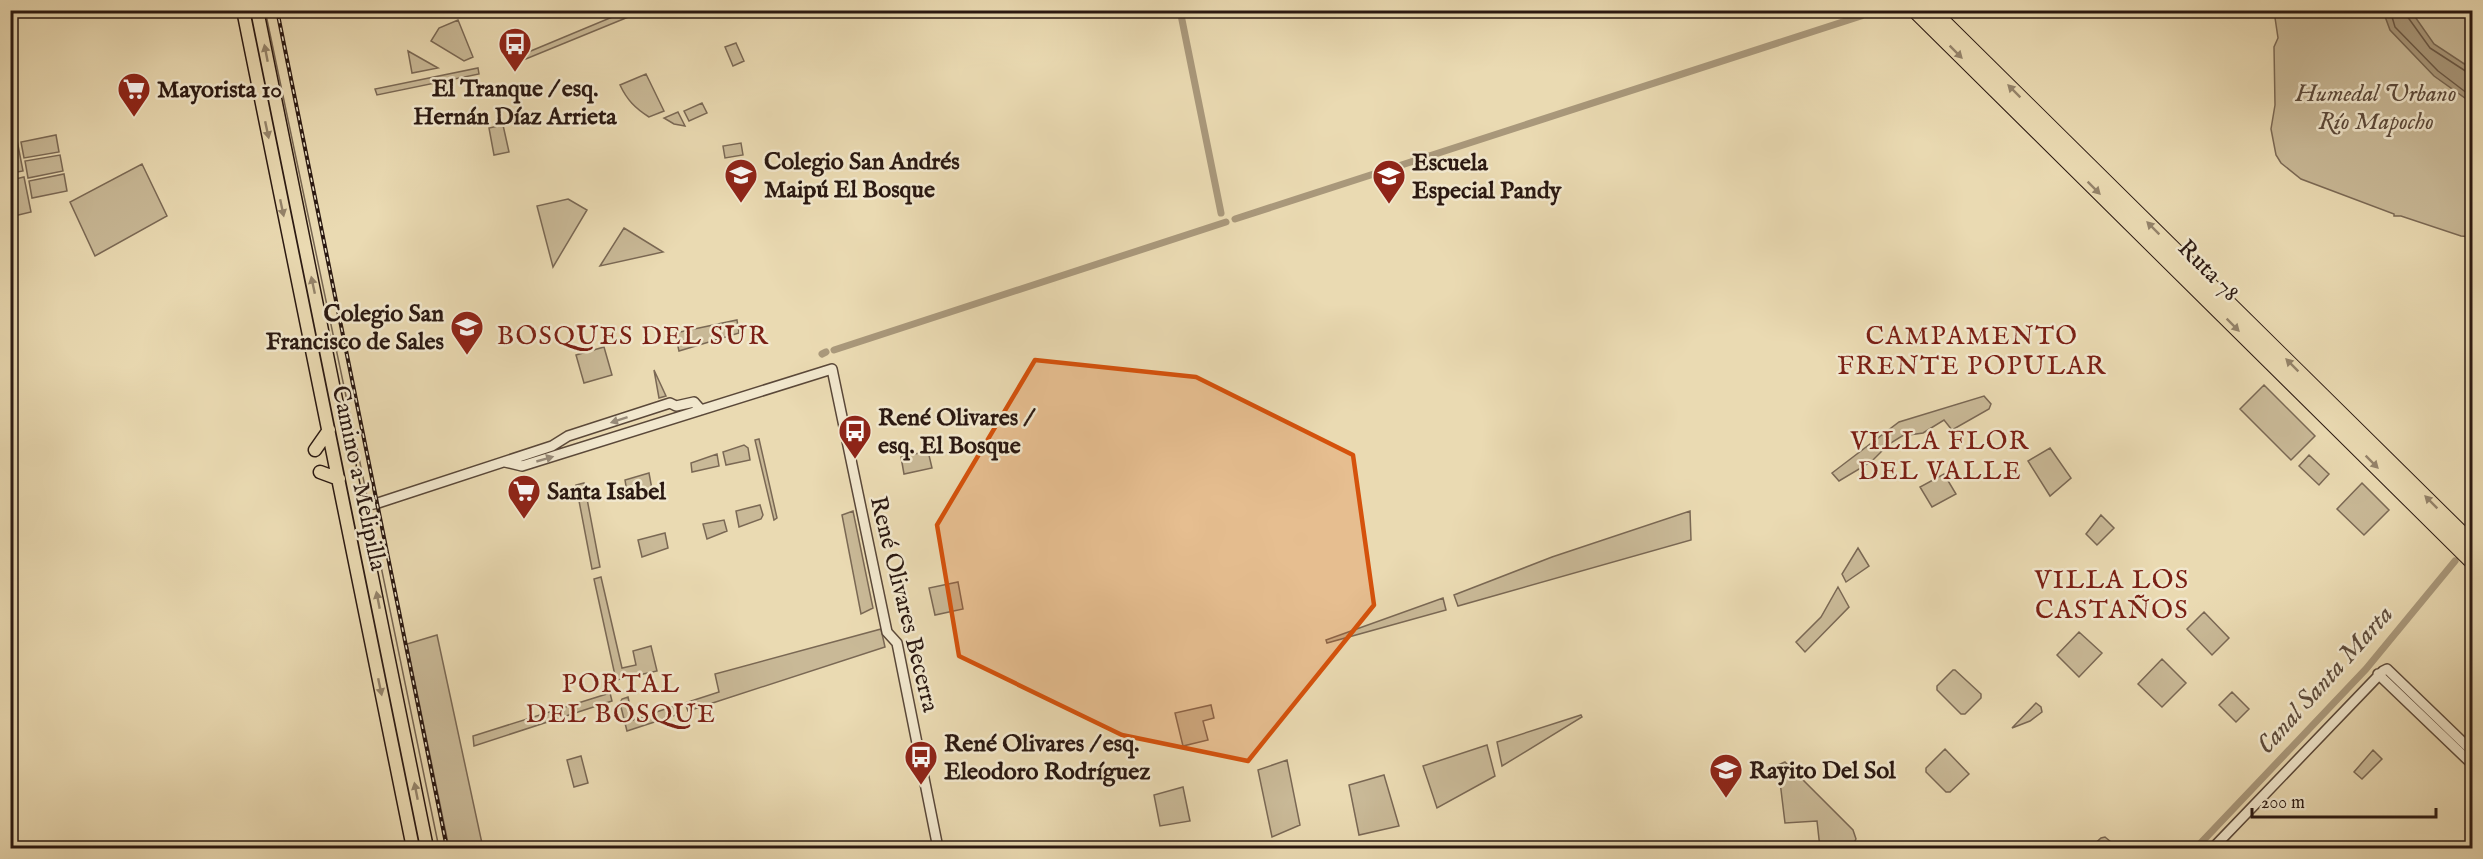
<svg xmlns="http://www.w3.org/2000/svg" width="2483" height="859" viewBox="0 0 2483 859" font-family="'IM FELL English',serif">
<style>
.green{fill:#c9b997;stroke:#7a6854;stroke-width:1.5}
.water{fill:#a9987b;stroke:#766551;stroke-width:1.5}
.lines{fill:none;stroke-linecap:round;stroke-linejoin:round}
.shore{stroke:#6a5846;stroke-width:1.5}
.stream{stroke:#766551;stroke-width:1.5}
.canal{stroke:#a9987b;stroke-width:7}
.tertiary-casing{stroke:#5a4839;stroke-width:12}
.primary-casing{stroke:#2a1811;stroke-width:15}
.motorway-casing{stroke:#2a1811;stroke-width:16}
.tertiary{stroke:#f1e7cd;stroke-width:9}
.primary{stroke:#eadab2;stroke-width:12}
.motorway{stroke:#eadab2;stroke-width:14}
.rail-casing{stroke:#2a1811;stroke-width:4}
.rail{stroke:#f1e7cd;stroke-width:1.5;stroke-dasharray:4.5;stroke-linecap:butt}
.oneway{fill:#94836a}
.oneway2{fill:#978a78}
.marked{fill:#d5520c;fill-opacity:0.2;stroke:#d5520c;stroke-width:4.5;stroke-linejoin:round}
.labels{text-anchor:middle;stroke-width:5;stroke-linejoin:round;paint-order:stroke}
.poi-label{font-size:24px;font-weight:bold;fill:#2a1811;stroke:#f1e7cd;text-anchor:start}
.park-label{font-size:24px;font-style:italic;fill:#5a4839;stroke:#f1e7cd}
.street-label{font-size:24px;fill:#2a1811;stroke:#f1e7cd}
.neighbourhood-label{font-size:26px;letter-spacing:1.5px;fill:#7a1f14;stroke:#f1e7cd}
.water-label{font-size:26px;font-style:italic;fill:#5d4b3b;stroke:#f1e7cd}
</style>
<rect width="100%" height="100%" fill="#eadab2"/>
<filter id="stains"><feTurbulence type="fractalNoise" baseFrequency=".00333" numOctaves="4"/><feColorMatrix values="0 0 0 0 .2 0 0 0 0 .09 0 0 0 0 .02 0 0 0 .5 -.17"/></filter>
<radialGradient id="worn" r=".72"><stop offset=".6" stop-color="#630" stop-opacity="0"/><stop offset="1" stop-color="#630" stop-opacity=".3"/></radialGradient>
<path class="green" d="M629,10L643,11L516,63L514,58Z
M2274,11H2472V237L2461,236L2401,216H2394V214L2301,179L2281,163L2276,155L2271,129L2275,105L2274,47L2278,38Z
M458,20L473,57L464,61L431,41L439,28Z
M736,43L744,61L733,66L725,47Z
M408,51L438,68L412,73Z
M478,68L479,74L377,95L375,89Z
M646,74L664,111L649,117C635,108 627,100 620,85Z
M702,103L707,113L689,121L684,111Z
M678,112L685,126L674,124L664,118Z
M503,125L509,152L494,155L489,128Z
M16,135L23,171L11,173V136Z
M56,135L59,152L24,158L21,142Z
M741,143L743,155L725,158L723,146Z
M60,155L63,171L28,178L25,161Z
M142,164L167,216L95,256L70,202Z
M64,174L67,191L32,198L29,181Z
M748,175L750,187L732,190L730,178Z
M24,177L31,212L14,216L11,180Z
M568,199L587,210L553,267L537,206Z
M624,228L663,252L600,266Z
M737,320L739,333L679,351L675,333Z
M604,347L612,375L584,383L576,355Z
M654,370L666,396L659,398Z
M2264,385L2315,436L2291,460L2240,409Z
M1984,396L1991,404L1989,409L1952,430L1944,420L1923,433L1902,436L1889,444L1871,462L1839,481L1832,473L1899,422Z
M759,439L777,518L774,520L755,440Z
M744,445L748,448L750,460L726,465L723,452Z
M2050,448L2071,478L2050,496L2028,461Z
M928,451L932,468L904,474L901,457Z
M717,454L719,466L692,472L691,463Z
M2309,455L2329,474L2319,485L2299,466Z
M649,473L652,489L627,492L625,480Z
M1944,474L1956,494L1932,507L1920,487Z
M584,483L600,567L592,569L576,485Z
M2362,483L2389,510L2364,535L2337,509Z
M760,505L763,515L761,519L739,527L736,511Z
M853,511L873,608L861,614L842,515Z
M1690,511L1691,540L1458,606L1454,595L1552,557Z
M2101,515L2114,528L2097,545L2086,534Z
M724,520L727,531L707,539L703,524Z
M665,533L668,548L642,557L638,540Z
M1858,548L1869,566L1846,582L1842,574Z
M601,577L622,668L636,665L633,651L651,646L657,671L616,680L594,579Z
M958,582L963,609L935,615L929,588Z
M1838,587L1849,607L1805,652L1796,642L1821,617Z
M1443,598L1446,610L1327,643L1326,640Z
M2204,612L2229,638L2212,655L2187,629Z
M881,629L885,647L688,711L685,703L719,692L715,674Z
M2079,632L2102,653L2079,677L2057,655Z
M437,635L483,848H449L407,644Z
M2162,659L2186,683L2162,707L2138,684Z
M1953,670H1955L1981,694V698L1965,714H1961L1937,690V686Z
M2232,692L2249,709L2236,722L2219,705Z
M610,693L612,701L474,746L473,736Z
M628,697L633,720L677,705L679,714L627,731L620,703L622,699Z
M2036,703L2041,707L2042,712L2030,721L2012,728Z
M1211,705L1214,718L1203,721L1208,740L1183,746L1175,713Z
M1581,715L1582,717L1502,766L1497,742Z
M1487,745L1495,776L1437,808L1423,766Z
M1945,749L1969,774L1950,792H1946L1926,772V768Z
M2373,750L2382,759L2362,779L2354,772Z
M581,756L588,783L574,787L567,760Z
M1287,760L1300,825L1272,837L1258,770Z
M1785,762L1853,830L1856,839L1851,848H1820L1817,821L1785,823L1778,765Z
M1384,775L1399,826L1359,835L1349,785Z
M1183,787L1190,821L1160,826L1154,795Z
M2105,837L2111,842L2109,848H2090L2101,838Z"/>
<path class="water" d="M2383,11H2411L2434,44L2472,69V103L2434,76L2390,30Z"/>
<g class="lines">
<path class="shore" d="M2390,10L2395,27L2438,71L2472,97
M2406,10L2407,16L2430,48L2467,72L2472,73"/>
<path class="stream" d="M265,10L368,501
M369,508L439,848"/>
<path class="canal" d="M1180,10L1221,213
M1235,219L1861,16L1870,10
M834,350L1226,222
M822,354L826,352
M2196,848L2366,669L2455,561"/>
<g class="tertiary-casing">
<path id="tertiary" d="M505,462L522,466L832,369L887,632L897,643L938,848
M360,507L378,503L552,446L568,436L670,403L676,406L694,402L701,410
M2378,674L2472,764
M2213,848L2383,671L2387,669L2472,751"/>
</g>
<g class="primary-casing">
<path id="primary" d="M243,10L413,848
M257,10L427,848
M315,450L329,430
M320,472L339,479"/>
</g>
<g class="motorway-casing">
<path id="motorway" d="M1914,10L2472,562
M1932,10L2472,543"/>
</g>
<use href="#tertiary" class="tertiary"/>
<use href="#primary" class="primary"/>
<use href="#motorway" class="motorway"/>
<g class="rail-casing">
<path id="rail" d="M277,10L447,848"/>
</g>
<use href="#rail" class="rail"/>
</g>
<defs><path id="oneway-solid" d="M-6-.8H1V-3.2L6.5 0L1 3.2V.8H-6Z" transform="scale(1.5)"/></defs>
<g class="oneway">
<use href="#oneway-solid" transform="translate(1956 52) rotate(45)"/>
<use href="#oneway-solid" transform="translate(266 53) rotate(-101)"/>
<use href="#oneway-solid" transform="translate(2014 91) rotate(-135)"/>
<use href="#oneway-solid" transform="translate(267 130) rotate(78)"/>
<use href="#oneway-solid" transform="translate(2094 188) rotate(45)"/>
<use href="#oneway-solid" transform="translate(282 208) rotate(78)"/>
<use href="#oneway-solid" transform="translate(2153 228) rotate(-135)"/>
<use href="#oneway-solid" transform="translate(313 285) rotate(-102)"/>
<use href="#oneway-solid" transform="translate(2233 325) rotate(45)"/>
<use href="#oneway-solid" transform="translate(2292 365) rotate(-135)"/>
<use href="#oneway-solid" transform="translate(2372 462) rotate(45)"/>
<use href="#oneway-solid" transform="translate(2431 502) rotate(-135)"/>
<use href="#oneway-solid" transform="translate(378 600) rotate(-101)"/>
<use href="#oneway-solid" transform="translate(380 687) rotate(78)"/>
<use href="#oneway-solid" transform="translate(416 791) rotate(-101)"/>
</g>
<g class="oneway2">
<use href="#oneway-solid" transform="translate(619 420) rotate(162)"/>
<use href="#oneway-solid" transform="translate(545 459) rotate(-16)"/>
</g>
<path class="marked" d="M1035,360L1196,377L1353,455L1374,605L1248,761L1122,735L959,656L937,525Z"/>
<defs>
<g id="bus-pin" transform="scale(1.725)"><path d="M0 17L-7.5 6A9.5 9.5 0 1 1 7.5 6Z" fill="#8f2418" stroke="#f1e7cd"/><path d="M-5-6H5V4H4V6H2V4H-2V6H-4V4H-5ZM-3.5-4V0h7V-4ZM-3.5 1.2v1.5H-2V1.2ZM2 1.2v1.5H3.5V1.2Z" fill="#fff"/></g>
<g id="supermarket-pin" transform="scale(1.725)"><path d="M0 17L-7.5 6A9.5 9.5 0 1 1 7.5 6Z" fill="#8f2418" stroke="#f1e7cd"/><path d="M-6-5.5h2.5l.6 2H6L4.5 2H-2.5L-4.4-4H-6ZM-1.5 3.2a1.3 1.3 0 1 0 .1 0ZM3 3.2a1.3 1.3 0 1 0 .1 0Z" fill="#fff"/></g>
<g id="school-pin" transform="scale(1.725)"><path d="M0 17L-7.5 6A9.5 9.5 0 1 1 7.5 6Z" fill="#8f2418" stroke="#f1e7cd"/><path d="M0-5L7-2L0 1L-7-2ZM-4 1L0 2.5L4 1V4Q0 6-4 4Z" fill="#fff"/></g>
</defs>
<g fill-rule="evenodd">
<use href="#bus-pin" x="515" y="44"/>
<use href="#supermarket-pin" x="134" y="89"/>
<use href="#school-pin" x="741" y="175"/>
<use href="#school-pin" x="1389" y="176"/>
<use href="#school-pin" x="467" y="327"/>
<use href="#bus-pin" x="855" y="431"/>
<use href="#supermarket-pin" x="524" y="491"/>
<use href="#bus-pin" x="921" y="757"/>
<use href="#school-pin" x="1726" y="770"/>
</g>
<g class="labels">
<g class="poi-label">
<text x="515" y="96" text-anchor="middle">El Tranque / esq.<tspan x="515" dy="28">Hernán Díaz Arrieta</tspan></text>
<text x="157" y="97">Mayorista 10</text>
<text x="764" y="169">Colegio San Andrés<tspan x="764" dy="28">Maipú El Bosque</tspan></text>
<text x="1412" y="170">Escuela<tspan x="1412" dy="28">Especial Pandy</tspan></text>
<text x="444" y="321" text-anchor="end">Colegio San<tspan x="444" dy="28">Francisco de Sales</tspan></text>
<text x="878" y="425">René Olivares /<tspan x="878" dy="28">esq. El Bosque</tspan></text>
<text x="547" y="499">Santa Isabel</text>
<text x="944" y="751">René Olivares / esq.<tspan x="944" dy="28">Eleodoro Rodríguez</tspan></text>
<text x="1749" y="778">Rayito Del Sol</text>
</g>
<g class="park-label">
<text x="2376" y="101">Humedal Urbano<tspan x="2376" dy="28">Río Mapocho</tspan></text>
</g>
<g class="street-label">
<text transform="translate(2209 270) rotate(45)" y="8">Ruta 78</text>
<text transform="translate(360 478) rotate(78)" y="8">Camino a Melipilla</text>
<text transform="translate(905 604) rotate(76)" y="8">René Olivares Becerra</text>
</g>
<g class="neighbourhood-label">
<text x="633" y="344">BOSQUES DEL SUR</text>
<text x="1972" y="344">CAMPAMENTO<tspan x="1972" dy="30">FRENTE POPULAR</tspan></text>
<text x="1940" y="449">VILLA FLOR<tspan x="1940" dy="30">DEL VALLE</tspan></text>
<text x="2112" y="588">VILLA LOS<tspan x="2112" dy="30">CASTAÑOS</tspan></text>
<text x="621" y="692">PORTAL<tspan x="621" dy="30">DEL BOSQUE</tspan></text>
</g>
<g class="water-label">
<text transform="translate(2324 679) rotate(-48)" y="9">Canal Santa Marta</text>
</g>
</g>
<rect width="2483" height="859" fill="none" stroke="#eadab2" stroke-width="36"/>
<rect x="12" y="12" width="2459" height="835" fill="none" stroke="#2a1811" stroke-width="3"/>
<rect x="18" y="18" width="2447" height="823" fill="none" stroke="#2a1811" stroke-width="1.5"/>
<path d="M2252 808v9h184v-9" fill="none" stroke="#2a1811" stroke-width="3"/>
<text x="2261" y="808" font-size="18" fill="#2a1811" stroke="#f1e7cd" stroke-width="4.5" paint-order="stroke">200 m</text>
<rect width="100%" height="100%" filter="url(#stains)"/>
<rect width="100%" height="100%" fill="url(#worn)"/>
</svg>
